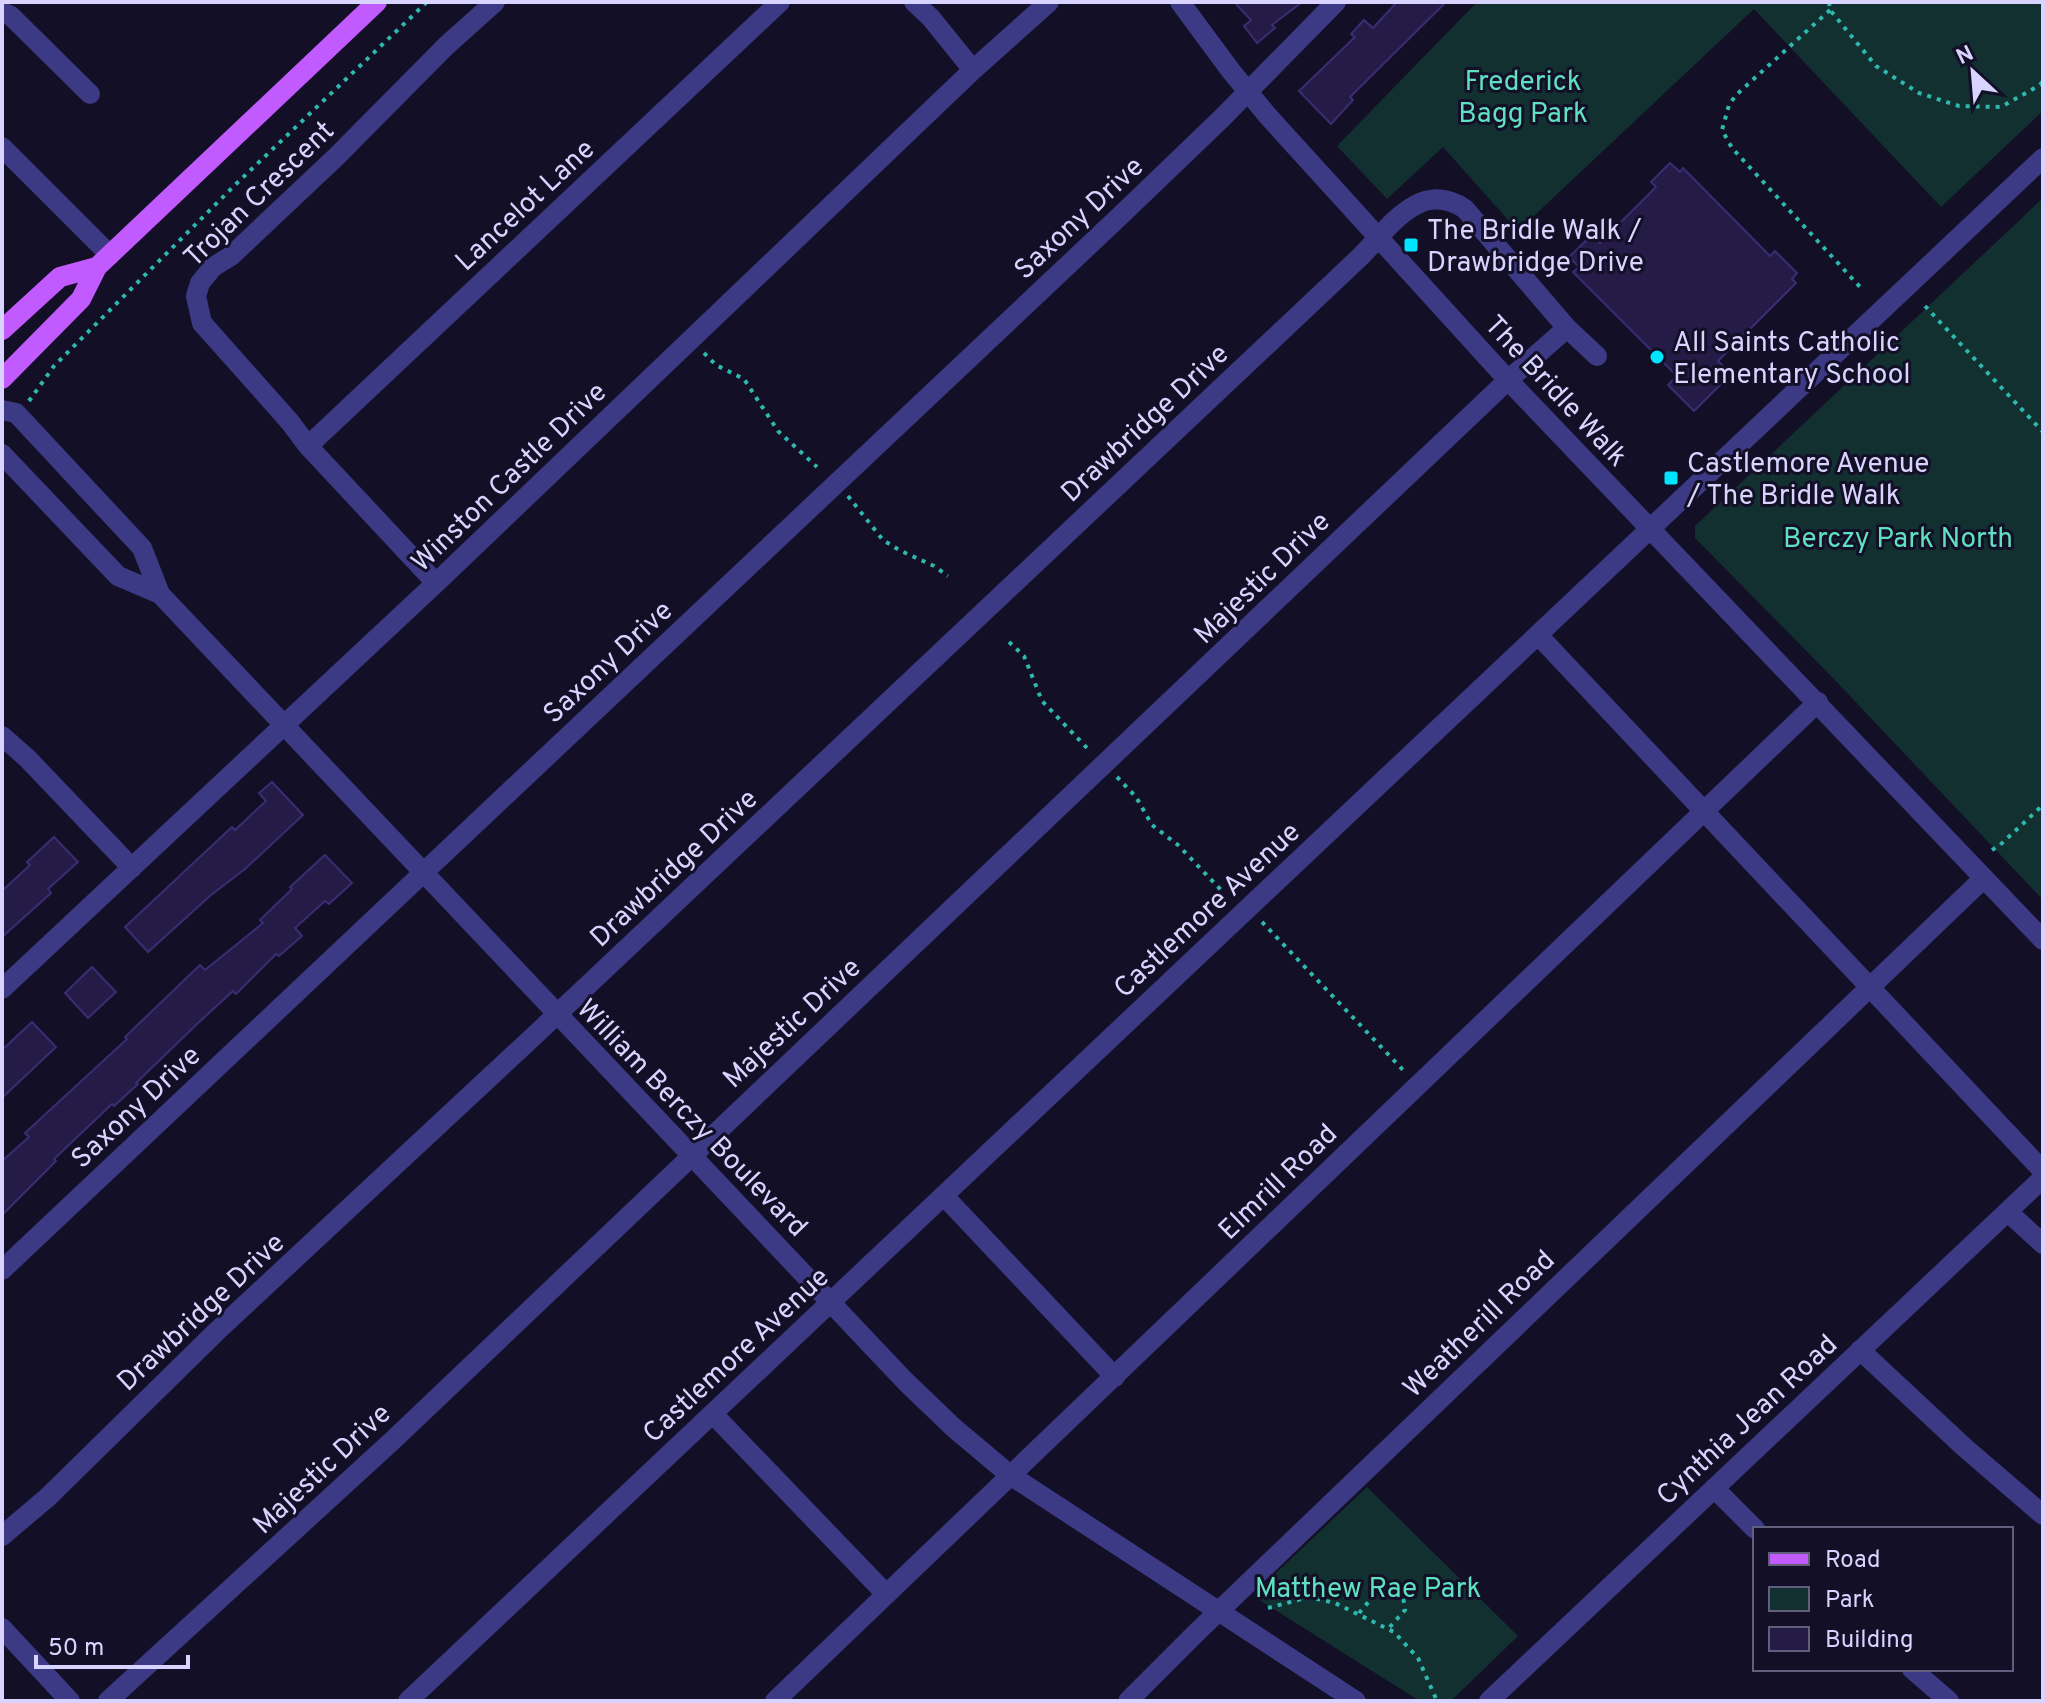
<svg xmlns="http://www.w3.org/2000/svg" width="2045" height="1703" viewBox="0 0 2045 1703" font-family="Overpass,sans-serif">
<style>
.green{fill:#12302f}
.building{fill:#241b47;stroke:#3b2d73;stroke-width:2}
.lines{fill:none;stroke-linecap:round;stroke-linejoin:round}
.path{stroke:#2fb8b0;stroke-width:4;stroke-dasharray:4 6;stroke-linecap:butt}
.minor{stroke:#3d3a85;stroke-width:20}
.major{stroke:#c25bff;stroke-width:20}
.poi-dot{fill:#00e5ff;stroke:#130f26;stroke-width:3}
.labels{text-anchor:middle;stroke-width:6;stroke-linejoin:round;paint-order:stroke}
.park-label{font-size:28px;fill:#5fe0c0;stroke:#130f26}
.street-label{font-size:28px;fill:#d9d4ff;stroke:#130f26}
.poi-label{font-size:28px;fill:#d9d4ff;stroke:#130f26;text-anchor:start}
</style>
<rect width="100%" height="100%" fill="#130f26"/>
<path class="green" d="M1477,2H2043V111L1941,207L1754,9L1518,231L1443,147L1387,199L1337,146Z
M2043,198V900L1831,676L1695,538V526Z
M1367,1487L1518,1636L1451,1701H1421L1415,1698L1256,1598L1263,1585Z"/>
<path class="building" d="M1234,2H1302L1272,25L1275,28L1257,43L1244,26L1251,20Z
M1397,2H1446L1350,97L1353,100L1331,124L1299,91L1355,37L1351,34L1364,20L1373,28Z
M1670,163L1680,172L1683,168L1770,256L1775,251L1797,273L1792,279L1796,283L1718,361L1731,374L1694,411L1668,385L1677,376L1573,272L1579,267L1569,257L1592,235L1600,243L1656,187L1651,182Z
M272,782L303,815L245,869L211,895L148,952L125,927L232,827L235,830L266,801L259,793Z
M54,837L78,862L48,889L51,893L2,937V891L30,865L27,862Z
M325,855L352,883L329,904L325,901L295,928L302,936L279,956L276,954L236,994L233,991L197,1024L136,1083L138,1084L114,1106L112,1104L54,1159L56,1161L2,1215V1161L29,1137L25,1133L127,1039L125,1037L200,965L205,970L263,923L260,920L292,889L290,887Z
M92,967L116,992L88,1018L65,993Z
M32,1022L56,1047L2,1098V1050Z"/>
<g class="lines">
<path class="path" d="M1829,2L1830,10L1876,66L1919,93L1959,106L2001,107L2040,85L2043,81
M1830,10L1736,95L1729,105L1722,130L1732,148L1860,287
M1925,306L2043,432
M704,353L716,365L744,379L778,431L817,467
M29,401L54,366L236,184L427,2
M848,496L883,540L899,550L934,566L948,576
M1009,642L1024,656L1042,701L1087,748
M1117,777L1136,797L1152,825L1178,845L1221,890
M1992,850L2000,845L2043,805
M1262,922L1405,1072
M1268,1608L1309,1597L1335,1603L1394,1632L1418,1658L1437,1701
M1359,1613L1377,1592L1389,1587C1401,1591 1404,1596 1405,1610L1388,1629"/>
<path class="minor" d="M914,2L931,18L973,70
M1180,2L1231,71L1267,115L1508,380L2043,940
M2,12L11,16L90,94
M2,147L110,255
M1567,328L1597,356
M2,410L16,413L142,548L160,594L905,1381L954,1428L1010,1475L1356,1701
M308,446L780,2
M2,454L118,576L160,594
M436,583L308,446L290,422L202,323L196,296L200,283L213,267L231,256L336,157L446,46L495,2
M1538,635L2043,1171
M2,736L28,759L132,868
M2,989L436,583L973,70L1049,2
M944,1196L1115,1377
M2008,1212L2043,1244
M2,1270L1120,216L1222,118L1336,2
M1860,1350L1964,1447L2043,1515
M713,1414L886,1594
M1714,1488L1755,1529
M2,1536L48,1497L216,1332L535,1035L1359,258C1389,229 1419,178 1465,209L1567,328L1508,380L391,1442L108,1701
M2,1628L70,1701
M1912,1669L1949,1701
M408,1701L2043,158
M775,1701L1818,702
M1128,1701L1196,1633L1984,878
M1489,1701L2043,1178"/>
<path class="major" d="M2,330L60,277L97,267
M2,379L81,299L97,267L377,2"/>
</g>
<g class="poi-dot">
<rect x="1403" y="237" width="16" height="16" rx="4"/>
<circle cx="1657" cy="357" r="8"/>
<rect x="1663" y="470" width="16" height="16" rx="4"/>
</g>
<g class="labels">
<g class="park-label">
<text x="1523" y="90">Frederick<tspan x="1523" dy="32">Bagg Park</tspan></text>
<text x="1898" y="547">Berczy Park North</text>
<text x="1368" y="1597">Matthew Rae Park</text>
</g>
<g class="street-label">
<text transform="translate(258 193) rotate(-44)" y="10">Trojan Crescent</text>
<text transform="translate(524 204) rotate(-43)" y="10">Lancelot Lane</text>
<text transform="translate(1078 217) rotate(-43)" y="10">Saxony Drive</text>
<text transform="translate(1557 390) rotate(47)" y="10">The Bridle Walk</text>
<text transform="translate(1144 422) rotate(-43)" y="10">Drawbridge Drive</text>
<text transform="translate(508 476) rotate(-44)" y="10">Winston Castle Drive</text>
<text transform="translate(1261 577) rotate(-44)" y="10">Majestic Drive</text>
<text transform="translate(607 661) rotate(-43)" y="10">Saxony Drive</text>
<text transform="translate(673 867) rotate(-43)" y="10">Drawbridge Drive</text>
<text transform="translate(1206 909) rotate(-43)" y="10">Castlemore Avenue</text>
<text transform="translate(791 1022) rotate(-43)" y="10">Majestic Drive</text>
<text transform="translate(135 1106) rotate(-43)" y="10">Saxony Drive</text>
<text transform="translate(693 1117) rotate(46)" y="10">William Berczy Boulevard</text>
<text transform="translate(1277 1181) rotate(-44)" y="10">Elmrill Road</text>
<text transform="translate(200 1311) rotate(-43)" y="10">Drawbridge Drive</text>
<text transform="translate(1478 1323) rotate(-44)" y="10">Weatherill Road</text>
<text transform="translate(735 1354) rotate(-43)" y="10">Castlemore Avenue</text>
<text transform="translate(1746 1419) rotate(-43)" y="10">Cynthia Jean Road</text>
<text transform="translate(321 1468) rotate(-43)" y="10">Majestic Drive</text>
</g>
<g class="poi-label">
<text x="1427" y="239">The Bridle Walk /<tspan x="1427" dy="32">Drawbridge Drive</tspan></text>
<text x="1673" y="351">All Saints Catholic<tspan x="1673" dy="32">Elementary School</tspan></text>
<text x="1687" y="472">Castlemore Avenue<tspan x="1687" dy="32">/ The Bridle Walk</tspan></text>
</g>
</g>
<rect width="2045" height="1703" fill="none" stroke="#d9d4ff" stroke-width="8"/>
<rect x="1753" y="1527" width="260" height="144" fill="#130f26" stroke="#625e7d" stroke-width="2"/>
<rect x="1769" y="1553" width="40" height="12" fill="#c25bff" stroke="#625e7d" stroke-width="2"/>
<text x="1825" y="1567" font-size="24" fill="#d9d4ff">Road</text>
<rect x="1769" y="1587" width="40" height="24" fill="#12302f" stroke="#625e7d" stroke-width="2"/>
<text x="1825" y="1607" font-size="24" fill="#d9d4ff">Park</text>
<rect x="1769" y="1627" width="40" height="24" fill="#241b47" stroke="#625e7d" stroke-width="2"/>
<text x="1825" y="1647" font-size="24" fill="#d9d4ff">Building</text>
<g transform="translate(1973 72) rotate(334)" stroke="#130f26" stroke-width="6" paint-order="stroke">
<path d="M0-6L14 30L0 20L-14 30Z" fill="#d9d4ff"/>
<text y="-12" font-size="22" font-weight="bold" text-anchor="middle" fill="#d9d4ff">N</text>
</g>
<path d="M36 1655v12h152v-12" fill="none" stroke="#d9d4ff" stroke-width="4"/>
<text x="48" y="1655" font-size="24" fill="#d9d4ff" stroke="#130f26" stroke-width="6" paint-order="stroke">50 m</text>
</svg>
